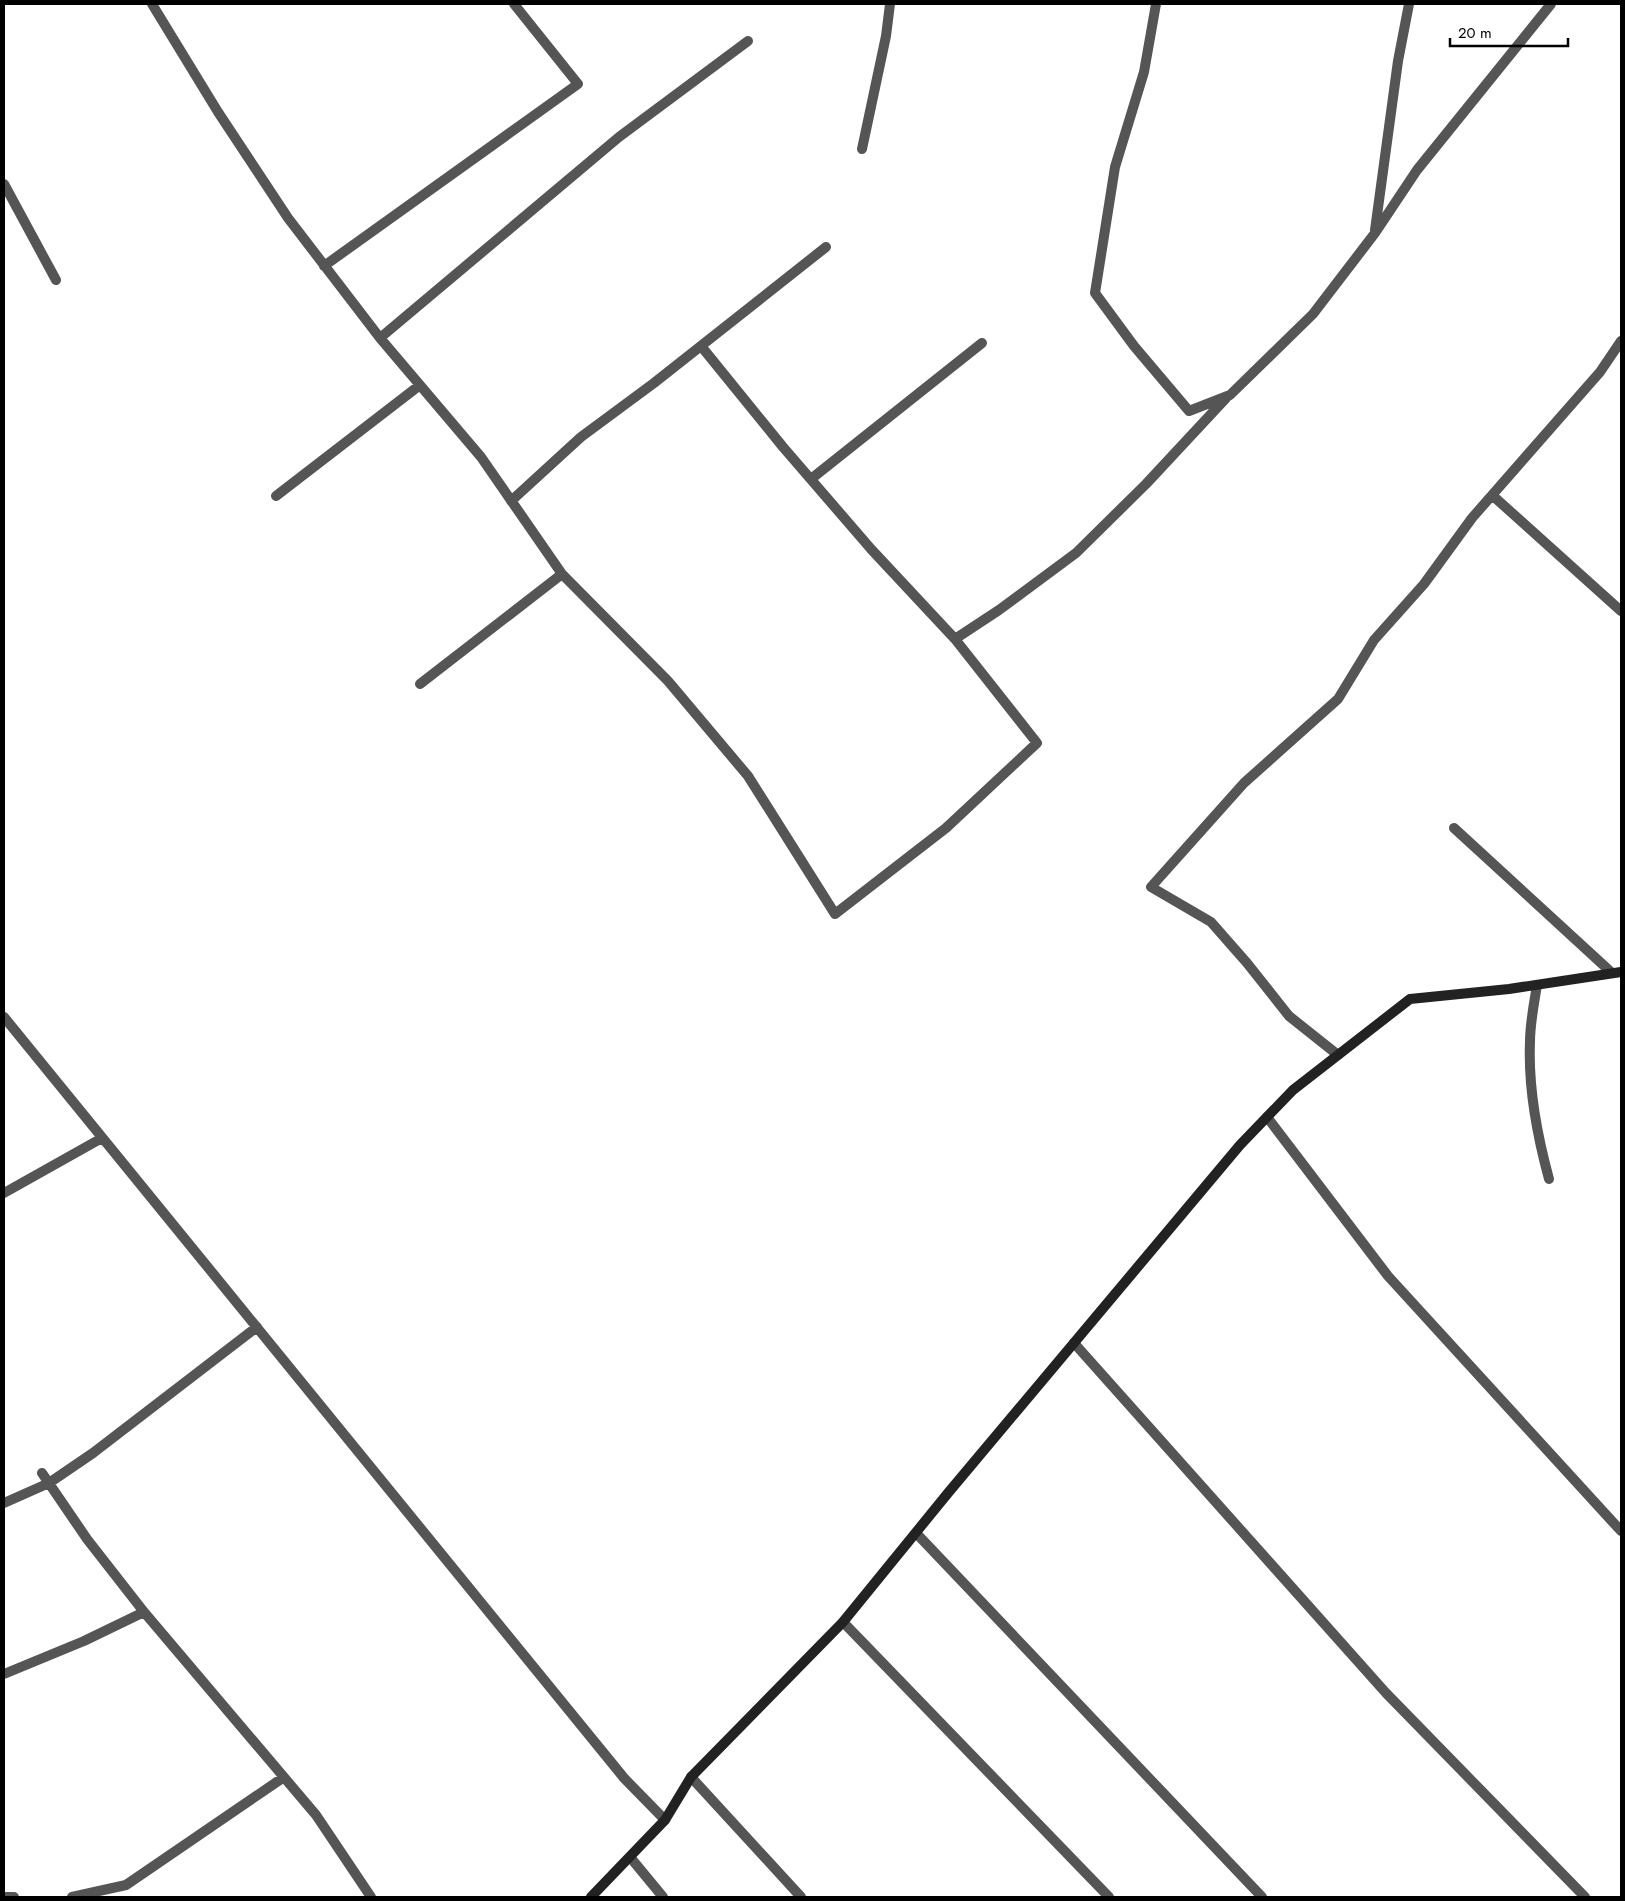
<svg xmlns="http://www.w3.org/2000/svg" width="1625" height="1901" viewBox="0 0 1625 1901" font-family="Jost,sans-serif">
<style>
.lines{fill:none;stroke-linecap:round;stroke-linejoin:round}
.street{stroke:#555;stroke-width:10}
.secondary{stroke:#222;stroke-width:10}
</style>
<rect width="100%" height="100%" fill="#fff"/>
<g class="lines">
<path class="street" d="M152,4L218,112L288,218L380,338L481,457L562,574L668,681L748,776L835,914L946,828L1037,743L955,639L871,549L783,447L701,346
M1156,4L1144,72L1115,167L1095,293L1134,346L1189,411L1230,395L1313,314L1375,233L1417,170L1551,4
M862,149L886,36L890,4
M4,184L56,280
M1375,230L1398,61L1409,4
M324,266L578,84L514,4
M380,338L619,137L748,41
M811,479L982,343
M1492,495L1621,611
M276,496L420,385
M511,501L581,437L654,383L826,247
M955,639L999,610L1076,553L1146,484L1227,397
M420,684L562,574
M1454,828L1612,973
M1537,985C1534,1004 1530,1023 1530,1042C1528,1089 1537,1135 1549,1179
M4,1017L624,1778L665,1820
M1338,1055L1289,1016L1247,963L1211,922L1151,887L1244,783L1338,699L1374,640L1424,584L1472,518L1600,372L1621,341
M1267,1117L1388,1276L1621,1531
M4,1193L102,1138
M1074,1343L1386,1693L1585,1897
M42,1473L87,1539L144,1612L316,1815L371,1897
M4,1503L49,1483L93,1453L257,1327
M916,1533L1262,1897
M843,1622L1109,1897
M4,1674L84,1641L144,1612
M691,1777L801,1897
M630,1857L663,1897
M4,1897H14
M72,1897L126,1885L284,1777"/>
<path class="secondary" d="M591,1897L665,1820L691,1777L843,1622L948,1493L1240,1145L1293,1090L1410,999L1509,989L1621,972"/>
</g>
<rect width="1625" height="1901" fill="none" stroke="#000000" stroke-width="10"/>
<path d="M1450 38v8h118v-8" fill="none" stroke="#000000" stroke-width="2.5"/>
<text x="1458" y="38" font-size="15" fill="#000000" stroke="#ffffff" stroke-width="4" paint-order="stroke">20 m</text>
</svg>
